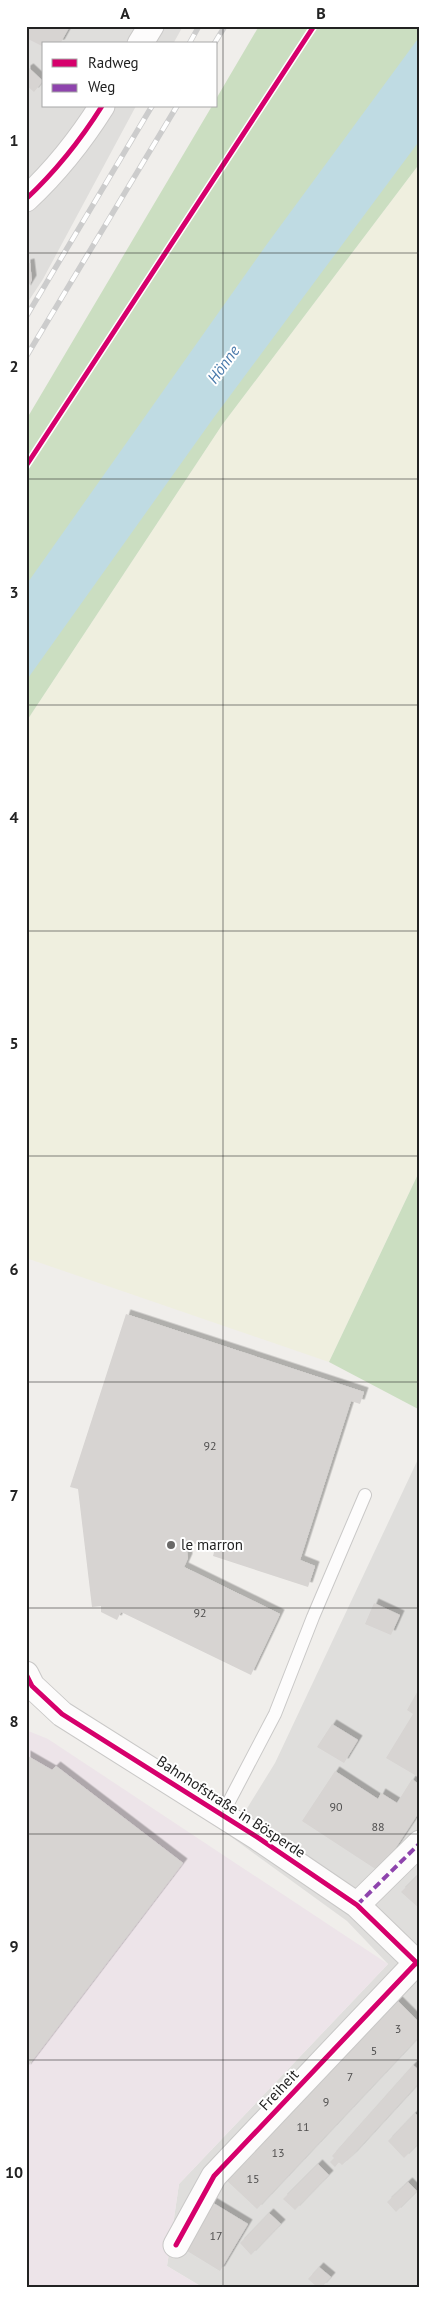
<svg xmlns="http://www.w3.org/2000/svg" width="446" height="2313" viewBox="0 0 446 2313" font-family="'PT Sans',sans-serif">
<style>
.residential{fill:#dfdedc}
.industrial{fill:#ede4e9}
.farmland{fill:#efefdf}
.forest{fill:#cbdec1}
.water{fill:#bfdbe3}
.building{fill:#d7d4d2;filter:url(#shadow)}
.lines{fill:none;stroke-linecap:round;stroke-linejoin:round}
.service-casing{stroke:#c9c8c7;stroke-width:14}
.minor-casing{stroke:#c9c8c7;stroke-width:27}
.service{stroke:#fdfcfc;stroke-width:12}
.minor{stroke:#fdfcfc;stroke-width:25}
.rail-casing{stroke:#ccc;stroke-width:5.5}
.rail{stroke:#fff;stroke-width:4;stroke-dasharray:11;stroke-linecap:butt}
.quiet{stroke:#8e44ad;stroke-width:4;stroke-dasharray:8 4;stroke-linecap:butt}
.cycleway-casing{stroke:#fff;stroke-width:8}
.cycleway{stroke:#d6006c;stroke-width:5}
.grid{fill:none;stroke:#222;stroke-width:1;stroke-opacity:0.55}
.poi-dot{fill:#6a6968;stroke:#fff;stroke-width:2}
.labels{text-anchor:middle;stroke-width:4;stroke-linejoin:round;paint-order:stroke}
.number-label{font-size:12px;fill:#4f4e4e}
.poi-label{font-size:15px;fill:#222;stroke:#fff;text-anchor:start}
.street-label{font-size:15px;fill:#222;stroke:#fff}
.water-label{font-size:16px;font-style:italic;fill:#4a7aab;stroke:#fff}
.neatline{fill:none;stroke:#222;stroke-width:2}
.grid-label{font-size:16px;text-anchor:middle;font-weight:bold;fill:#222}
</style>
<defs>
<filter id="shadow"><feDropShadow dx="4.5" dy="-4.5" stdDeviation="0" flood-color="#0004"/></filter>
</defs>
<rect width="100%" height="100%" fill="#f0eeeb"/>
<path class="residential" d="M26,26H183L173,44H44V106H136L43,279L26,305Z
M420,1455V2287H202L167,2266L179,2184L388,1964L347,1921L230,1836L275,1763Z"/>
<path class="industrial" d="M26,1730L48,1739L388,1964L179,2184L167,2266L202,2287H26Z"/>
<path class="farmland" d="M420,163V1170L329,1362L26,1258V722L222,425Z"/>
<path class="forest" d="M259,26H420V163L222,425L26,722V420L212,106H216V99Z
M420,1170V1410L329,1362Z"/>
<path class="water" d="M420,36V140L212,420L26,681V585L267,244Z"/>
<path class="building" d="M26,26H70L60,44H44V47L26,38Z
M29,68L43,81L34,92L26,85V70Z
M30,263L32,280L26,290V264Z
M126,1314L364,1392L360,1404L351,1401L300,1560L315,1566L308,1587L213,1556L217,1541L186,1545L188,1558L184,1567L280,1614L251,1675L121,1612L117,1620L101,1612V1606L92,1607L78,1489L70,1487Z
M374,1603L400,1615L391,1635L365,1624Z
M420,1687V1778L386,1758L413,1714L407,1710Z
M332,1724L358,1740L344,1763L317,1747Z
M26,1755L52,1770L56,1766L183,1863L26,2069Z
M335,1771L378,1799L381,1793L397,1803L412,1779L420,1785V1811L380,1872L302,1821Z
M420,1873V1909L401,1892Z
M394,1997L420,2023V2036L257,2209L223,2177Z
M413,2065L420,2071V2082L353,2155L342,2165L339,2162L335,2167L330,2162L334,2158L332,2156Z
M415,2113L420,2118V2142L404,2158L388,2141Z
M318,2164L329,2175L295,2210L283,2199Z
M408,2182L417,2191L396,2212L387,2202Z
M210,2201L248,2224L220,2271L184,2249Z
M269,2213L281,2224L251,2255L240,2243Z
M319,2267L331,2277L322,2287H317L308,2279Z"/>
<g class="lines">
<g class="service-casing">
<path id="service" d="M222,1815L275,1714L313,1617L365,1495"/>
</g>
<g class="minor-casing">
<path id="minor" d="M140,44L151,26
M26,199C56,171 80,141 102,106
M26,1674L32,1686L62,1714L257,1837L357,1905L420,1966
M357,1905L420,1843
M176,2245L214,2176L416,1963"/>
</g>
<use href="#service" class="service"/>
<use href="#minor" class="minor"/>
<g class="rail-casing">
<path id="rail" d="M189,44L199,26
M214,44L225,26
M26,317L152,106
M26,357L177,106"/>
</g>
<use href="#rail" class="rail"/>
<path class="quiet" d="M357,1905L420,1843"/>
<g class="cycleway-casing">
<path id="cycleway" d="M26,199C56,171 80,141 102,106
M26,466L314,26
M26,1674L32,1686L62,1714L257,1837L357,1905L420,1966
M176,2245L214,2176L416,1963"/>
</g>
<use href="#cycleway" class="cycleway"/>
</g>
<path class="grid" d="M223,26V2287M26,253H420M26,479H420M26,705H420M26,931H420M26,1156H420M26,1382H420M26,1608H420M26,1834H420M26,2060H420"/>
<circle class="poi-dot" cx="171" cy="1545" r="5"/>
<g class="labels">
<g class="number-label">
<text x="210" y="1450">92</text>
<text x="200" y="1617">92</text>
<text x="336" y="1811">90</text>
<text x="378" y="1831">88</text>
<text x="398" y="2033">3</text>
<text x="374" y="2055">5</text>
<text x="350" y="2081">7</text>
<text x="326" y="2106">9</text>
<text x="303" y="2131">11</text>
<text x="278" y="2157">13</text>
<text x="253" y="2183">15</text>
<text x="216" y="2240">17</text>
</g>
<g class="poi-label">
<text x="181" y="1550">le marron</text>
</g>
<g class="street-label">
<text transform="translate(231 1807) rotate(33)" y="5">Bahnhofstraße in Bösperde</text>
<text transform="translate(279 2090) rotate(-47)" y="5">Freiheit</text>
</g>
<g class="water-label">
<text transform="translate(223 364) rotate(-54)" y="6">Hönne</text>
</g>
</g>
<rect width="446" height="2313" fill="none" stroke="#ffffff" stroke-width="55"/>
<rect x="42" y="42" width="175" height="65" fill="#ffffff" stroke="#a7a7a7"/>
<rect x="52" y="59" width="25" height="8" fill="#d6006c" stroke="#a7a7a7"/>
<text x="88" y="68" font-size="15" fill="#222222">Radweg</text>
<rect x="52" y="84" width="25" height="8" fill="#8e44ad" stroke="#a7a7a7"/>
<text x="88" y="92" font-size="15" fill="#222222">Weg</text>
<rect x="28" y="28" width="390" height="2258" class="neatline"/>
<g class="grid-label">
<text x="125" y="19">A</text>
<text x="321" y="19">B</text>
<text x="14" y="146">1</text>
<text x="14" y="372">2</text>
<text x="14" y="598">3</text>
<text x="14" y="823">4</text>
<text x="14" y="1049">5</text>
<text x="14" y="1275">6</text>
<text x="14" y="1501">7</text>
<text x="14" y="1727">8</text>
<text x="14" y="1952">9</text>
<text x="14" y="2178">10</text>
</g>
</svg>
